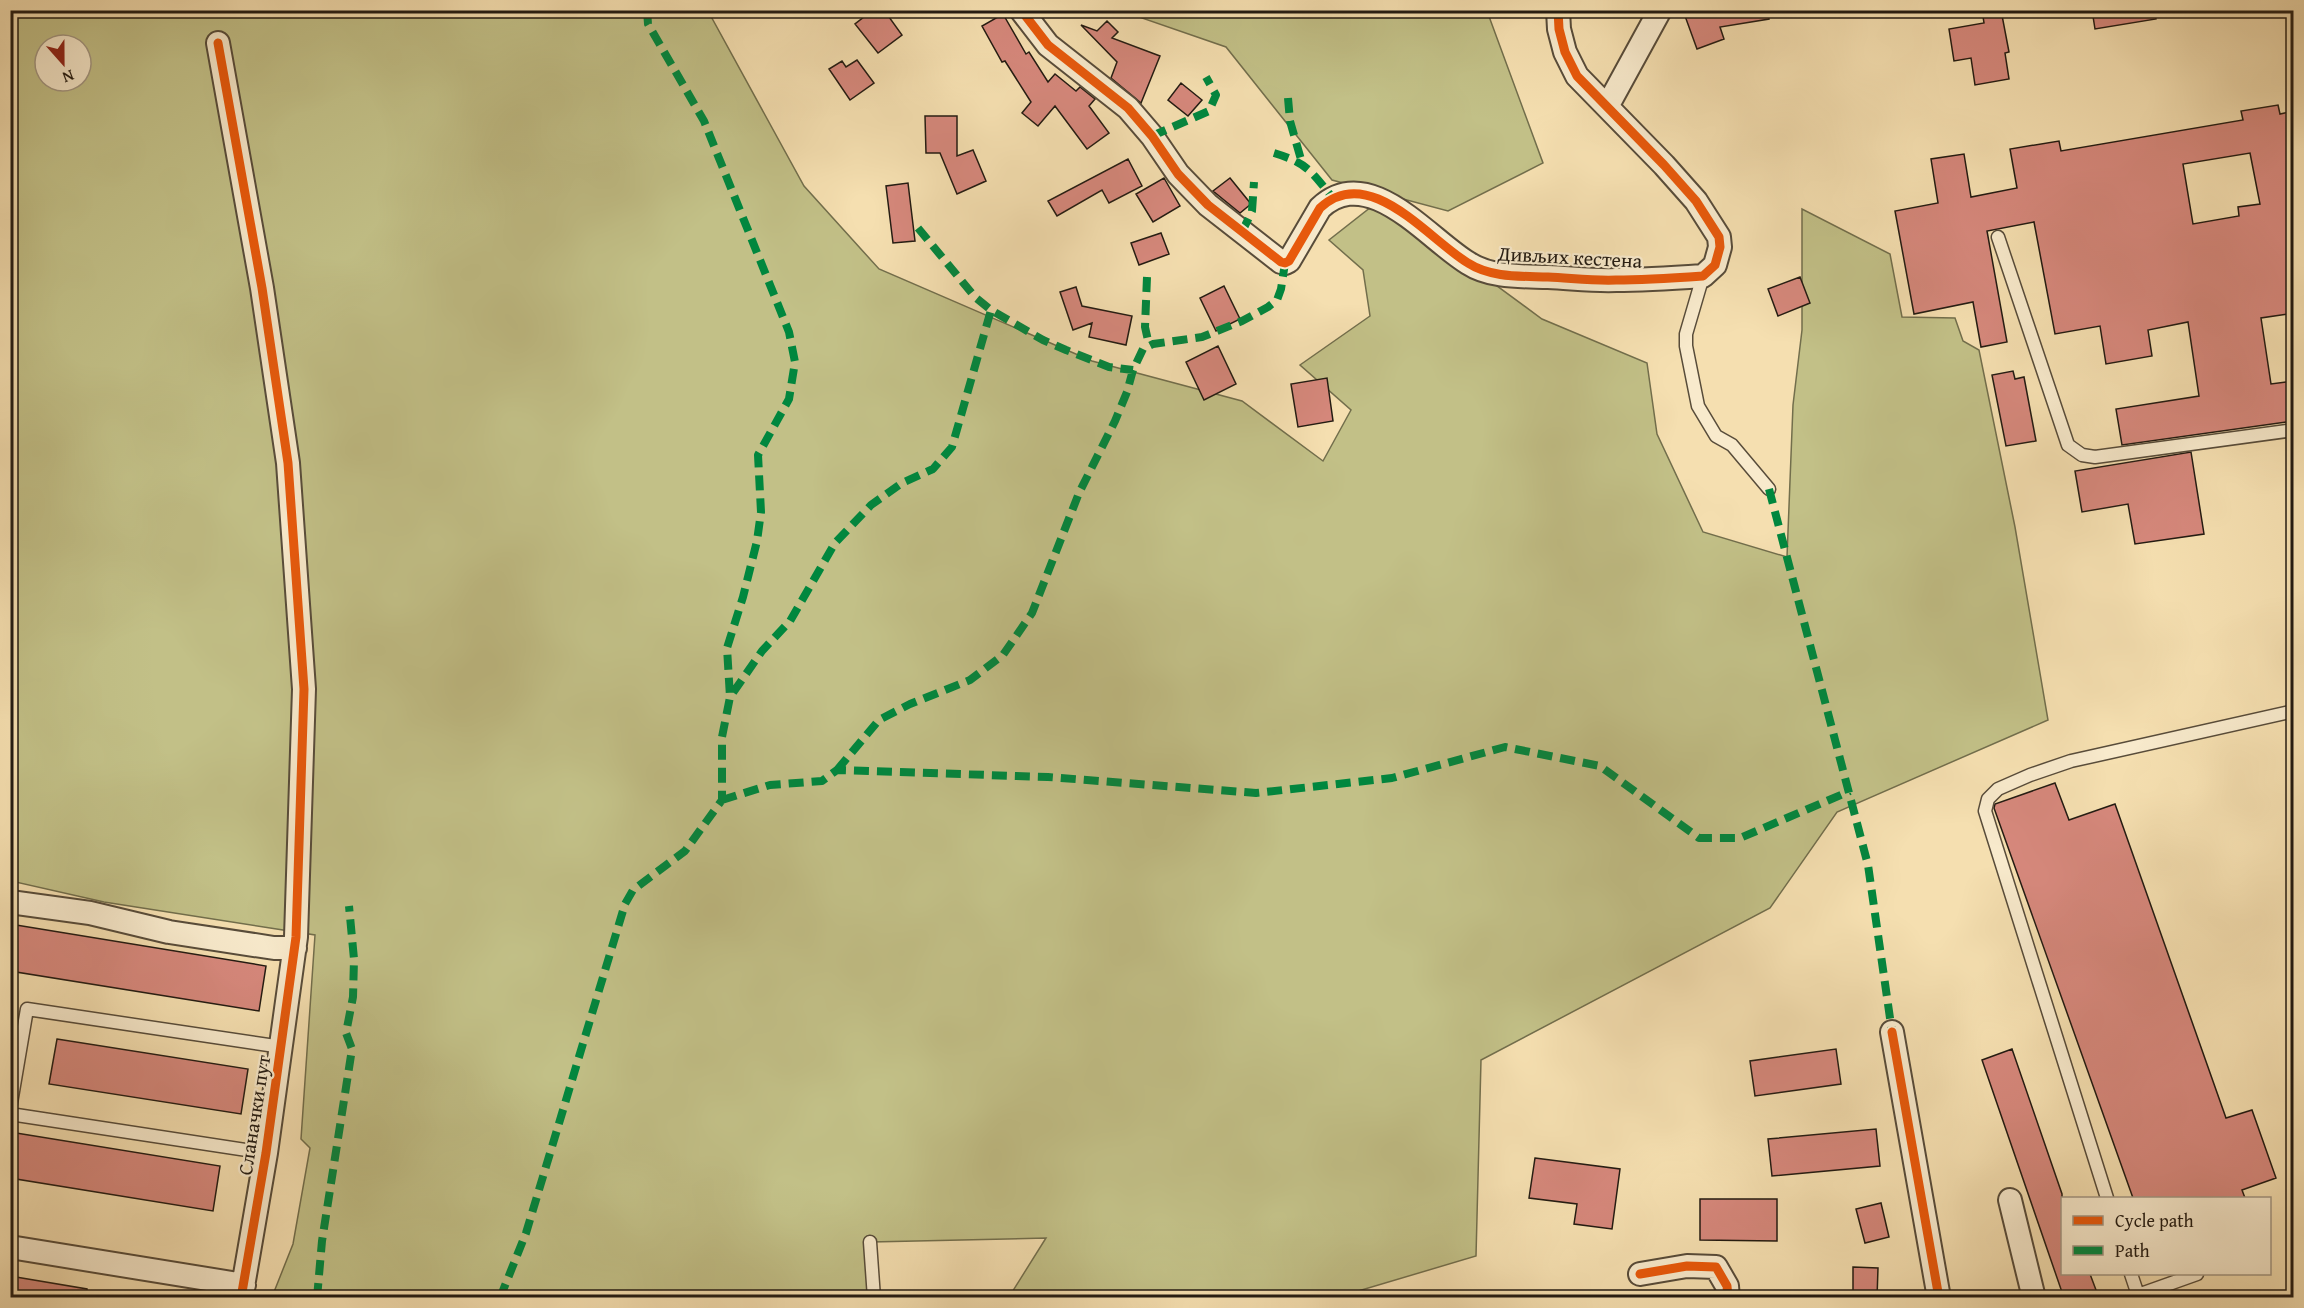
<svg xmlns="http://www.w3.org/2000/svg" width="2304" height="1308" viewBox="0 0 2304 1308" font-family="'Gentium Book Plus',serif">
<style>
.green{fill:#c2c087;stroke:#726e4c;stroke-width:1.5;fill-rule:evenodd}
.building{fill:#d6887c;stroke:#231b12;stroke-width:1.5;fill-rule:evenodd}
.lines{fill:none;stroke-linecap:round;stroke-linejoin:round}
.service-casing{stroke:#584c3a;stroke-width:15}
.minor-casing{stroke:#584c3a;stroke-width:26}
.service{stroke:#f8eacc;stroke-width:12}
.minor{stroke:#f8eacc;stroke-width:22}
.quiet{stroke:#00873e;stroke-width:8;stroke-dasharray:15 8;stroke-linecap:butt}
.cycleway-casing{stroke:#f8eacc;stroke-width:13}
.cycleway{stroke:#e8590c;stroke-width:9}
.labels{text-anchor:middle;stroke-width:4.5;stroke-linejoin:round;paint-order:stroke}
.street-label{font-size:20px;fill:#231b12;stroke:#f8eacc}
</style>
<rect width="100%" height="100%" fill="#f5dfb0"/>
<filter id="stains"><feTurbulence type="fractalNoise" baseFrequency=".00333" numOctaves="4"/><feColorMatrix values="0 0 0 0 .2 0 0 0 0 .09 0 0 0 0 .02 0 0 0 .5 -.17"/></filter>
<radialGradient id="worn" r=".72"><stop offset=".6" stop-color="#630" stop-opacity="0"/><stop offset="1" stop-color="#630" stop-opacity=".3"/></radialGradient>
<path class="green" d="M11,11H708L804,186L879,269L1092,361L1242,401L1323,461L1351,410L1300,365L1370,316L1363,270L1329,240L1380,200L1542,319L1647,363L1657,434L1703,532L1787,557L1793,405L1802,330V209L1890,254L1902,317L1955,318L1963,341L1979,350L2015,527L2048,720L1837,812L1770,908L1481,1060L1476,1256L1338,1297H1009L1046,1238L871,1242L874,1297H272L293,1244L310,1148L301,1139L315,935L104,902L11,881ZM45,45H81V81H45Z
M1137,11H1487L1543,163L1448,211L1332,180L1226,47L1139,17Z"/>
<path class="building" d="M873,10H884L902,35L878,53L855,24Z
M1700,10H1768L1769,19L1720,27L1724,39L1697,49L1685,16Z
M1982,10H2001L2009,52L2005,53L2009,79L1975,85L1971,58L1954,61L1949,29L1984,23Z
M2092,10H2155L2156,19L2095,29Z
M1003,14L1026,54L1029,52L1048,82L1055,74L1076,91L1080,87L1095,99L1089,106L1109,133L1087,149L1055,106L1038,126L1022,113L1031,102L1005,61L1002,62L982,26Z
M1107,21L1118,32L1112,38L1160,56L1141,103L1111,78L1117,62L1081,25L1097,31Z
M857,60L874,83L850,100L829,69L842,61L846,67Z
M1181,83L1202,100L1188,116L1168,100Z
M2278,105L2280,114L2294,111V313L2261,318L2271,384L2294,381V421L2122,445L2116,409L2199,396L2188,322L2148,330L2152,356L2106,364L2100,326L2055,334L2034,222L1987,231L2007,342L1981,347L1973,302L1914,314L1895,211L1938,203L1931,159L1964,154L1971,197L2017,188L2010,149L2059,141L2061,151L2243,120L2241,111ZM2250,153L2260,204L2238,207L2239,216L2193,224L2183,164Z
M925,116H957V156L973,150L986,181L957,194L940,153H926Z
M1128,159L1142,186L1109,203L1102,190L1057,216L1048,201Z
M1164,178L1180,206L1153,222L1136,194Z
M1230,178L1251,204L1240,213L1213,191Z
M908,183L915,241L893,243L886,186Z
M1161,233L1169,254L1139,265L1131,243Z
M1800,277L1810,303L1778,316L1768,289Z
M1224,286L1240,319L1216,331L1200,298Z
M1076,287L1082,306L1132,316L1126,345L1089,337L1092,323L1073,330L1060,292Z
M1218,346L1236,384L1204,400L1186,362Z
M2013,371L2015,379L2024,377L2036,441L2006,446L1992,375Z
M1327,378L1333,421L1298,427L1291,384Z
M2191,452L2204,534L2135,544L2128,504L2082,512L2075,471Z
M2055,783L2069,820L2115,804L2226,1118L2252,1110L2276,1178L2242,1190L2245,1198H2133L1994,808L1995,804Z
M10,924L266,966L259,1011L10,971Z
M57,1039L248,1069L241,1114L49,1084Z
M1836,1049L1841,1084L1755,1096L1750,1061Z
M2012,1049L2062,1194V1274H2090L2099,1298H2064L1982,1060Z
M1876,1129L1880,1166L1772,1176L1768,1139Z
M10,1132L220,1166L213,1211L10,1178Z
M1535,1158L1620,1169L1612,1229L1574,1224L1577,1204L1529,1198Z
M1700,1199H1777V1241L1700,1240Z
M1881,1203L1889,1237L1865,1243L1856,1209Z
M1853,1267L1878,1268L1877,1298H1853Z
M10,1276L87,1289V1298H10Z"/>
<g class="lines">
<g class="service-casing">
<path id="service" d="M1998,237L2068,445L2082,455L2095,457L2294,430
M1703,276L1686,334V346L1698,406L1716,436L1732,445L1769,489
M10,1109L27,1009L282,1047
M10,1114L266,1153
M2107,1198L1985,811L1988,799L1998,789L2030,775L2071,761L2294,711
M870,1242L874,1298
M2131,1274L2139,1298
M2138,1295L2197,1274"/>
</g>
<g class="minor-casing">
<path id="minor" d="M1021,10L1048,45L1128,108L1152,136L1178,174L1208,205L1281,262L1285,263L1289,261L1320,208C1369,162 1428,239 1468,263C1491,278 1522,276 1548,277C1571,278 1594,281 1616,280C1645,280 1674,278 1703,276L1715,265L1720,247L1719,237L1696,201L1664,165L1577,76L1565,52L1559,29L1558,10
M218,43L262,288L288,463L304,689L296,937L266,1153L241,1298
M1608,105L1660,10
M10,902L90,913L169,932L274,948H295
M1892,1032L1939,1298
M2010,1200L2034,1298
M10,1247L244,1285
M1640,1274L1687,1266L1716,1267L1727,1286L1728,1298"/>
</g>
<use href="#service" class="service"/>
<use href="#minor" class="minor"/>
<path class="quiet" d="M647,10L648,24L704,121L789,332L795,362L789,399L758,455L761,512L757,541L743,597L727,648L730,697
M1288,98L1290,121L1302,163
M1152,136L1209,111L1216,95L1206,77
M1274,153C1307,163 1311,171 1332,197
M918,228L975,297L991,310L1043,340L1066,350L1109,367L1133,370
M1242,232L1252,211L1254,182
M1147,277L1145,327L1149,345
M1769,489L1868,865L1892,1032
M837,770L879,720L910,704L970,680L1003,655L1032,613L1079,493L1115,421L1127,392L1133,370L1143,349L1153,344L1202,337L1242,321L1268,307L1277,300L1281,289L1285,263
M722,800L770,785L822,781L837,770L1048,777L1256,793L1392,778L1505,747L1600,766L1699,838H1740L1850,791
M317,1298L322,1241L352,1049L346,1033L353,997L354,959L349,906
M500,1298L526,1233L625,904L633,890L685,851L722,800V737L730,697L762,651L790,621L835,543L871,505L902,483L933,469L952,447L991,310"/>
<g class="cycleway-casing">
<path id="cycleway" d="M1021,10L1048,45L1128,108L1152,136L1178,174L1208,205L1281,262L1285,263L1289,261L1320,208C1369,162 1428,239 1468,263C1491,278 1522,276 1548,277C1571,278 1594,281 1616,280C1645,280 1674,278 1703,276L1715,265L1720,247L1719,237L1696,201L1664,165L1577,76L1565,52L1559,29L1558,10
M218,43L262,288L288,463L304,689L296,937L266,1153L241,1298
M1892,1032L1939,1298
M1640,1274L1687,1266L1716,1267L1727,1286L1728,1298"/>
</g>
<use href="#cycleway" class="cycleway"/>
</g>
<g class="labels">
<g class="street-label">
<text transform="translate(1570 257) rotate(3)" y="7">Дивљих кестена</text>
<text transform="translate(254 1115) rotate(-81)" y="7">Сланачки пут</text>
</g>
</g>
<rect width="2304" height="1308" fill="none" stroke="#f5dfb0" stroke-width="36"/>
<rect x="12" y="12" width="2280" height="1284" fill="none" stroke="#231b12" stroke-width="3"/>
<rect x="18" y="18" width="2268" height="1272" fill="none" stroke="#231b12" stroke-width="1.5"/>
<rect x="2061" y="1197" width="210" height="78" fill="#f8eacc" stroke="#a39782" stroke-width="1.5"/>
<rect x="2073" y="1216" width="30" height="9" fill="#e8590c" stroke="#a39782" stroke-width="1.5"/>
<text x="2115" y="1227" font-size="18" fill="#231b12">Cycle path</text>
<rect x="2073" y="1246" width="30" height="9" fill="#00873e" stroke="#a39782" stroke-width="1.5"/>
<text x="2115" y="1257" font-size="18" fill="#231b12">Path</text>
<g transform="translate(63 63) rotate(159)"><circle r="28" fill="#f8eacc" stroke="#a39782" stroke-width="1.5"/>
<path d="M0-4.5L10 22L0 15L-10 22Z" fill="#8f2418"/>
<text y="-9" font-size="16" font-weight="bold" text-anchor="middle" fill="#231b12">N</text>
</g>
<rect width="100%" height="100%" filter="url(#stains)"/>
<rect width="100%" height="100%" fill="url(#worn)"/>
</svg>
